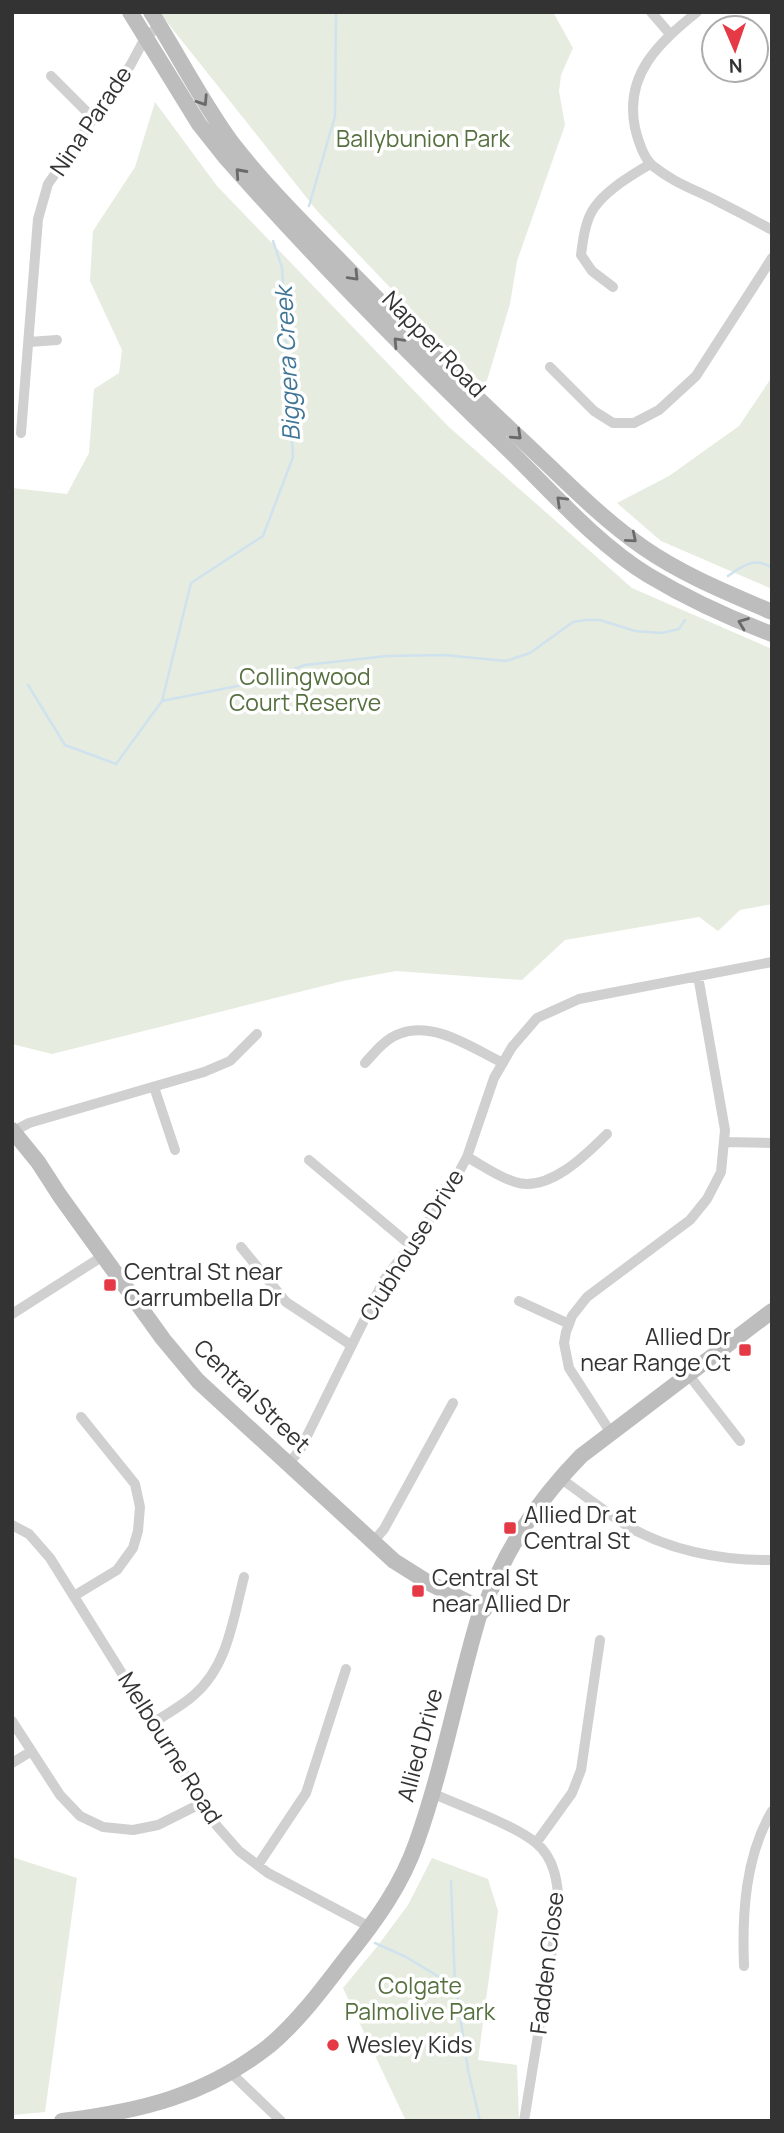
<svg xmlns="http://www.w3.org/2000/svg" width="784" height="2133" viewBox="0 0 784 2133" font-family="Manrope,sans-serif">
<style>
.green{fill:#e6ecdf}
.lines{fill:none;stroke-linecap:round;stroke-linejoin:round}
.stream{stroke:#cfe2ee;stroke-width:2.5}
.street{stroke:#d0d0d0;stroke-width:10}
.secondary{stroke:#bdbdbd;stroke-width:16}
.oneway{stroke:#6a6a6a}
.poi-dot{fill:#e63946;stroke:#fff;stroke-width:2.5}
.labels{text-anchor:middle;stroke-width:7;stroke-linejoin:round;paint-order:stroke}
.street-label{font-size:23px;fill:#333;stroke:#fff}
.park-label{font-size:23px;fill:#56703f;stroke:#fff}
.poi-label{font-size:23px;fill:#333;stroke:#fff;text-anchor:start}
.water-label{font-size:24px;font-style:italic;fill:#3f7597;stroke:#fff}
</style>
<rect width="100%" height="100%" fill="#fff"/>
<path class="green" d="M159,12H553L573,48L561,75L559,91L565,125L517,261L510,304L485,387L318,212Z
M155,102L217,186L449,427L632,588L772,649V904L740,910L718,931L699,917L565,940L522,980L396,971L343,981L52,1054L12,1044V488L67,494L89,453L94,389L119,373L122,350L90,281L93,231L135,167Z
M772,377V589L661,541L617,503L669,476L739,426Z
M12,1857L77,1878L45,2112L12,2115Z
M432,1858L488,1879L498,1911L478,2060L517,2065L519,2121H406L343,1988L376,1948L408,1905Z"/>
<g class="lines">
<path class="stream" d="M309,206L335,116L336,12
M728,576C742,566 756,556 772,568
M28,685L65,745L116,764L162,701L191,583L263,536L293,457L282,268L273,241
M162,701L257,682L305,665L387,656L444,655L506,661L530,653L573,622L586,620H600L635,631L662,633L679,629L685,620
M451,1881L455,1986
M375,1943L406,1957L456,1987L468,2070L480,2121"/>
<path class="street" d="M651,12L670,34
M697,12C659,43 624,74 635,128C638,140 643,158 653,166C674,183 696,190 719,202C737,211 754,220 772,230
M51,76L92,117
M613,287L592,271L581,255C583,240 585,221 594,208C607,189 631,176 650,164
M29,342L57,340
M550,367L594,411L613,423H634L659,410L696,376L772,258
M21,433L38,219L48,184L130,66L145,38L160,25
M365,1063C374,1053 385,1039 399,1034C433,1020 472,1048 503,1063
M154,1087L175,1150
M14,1131L29,1123L204,1072L230,1061L257,1034
M724,1142L772,1143
M467,1157C482,1165 498,1177 515,1182C548,1193 586,1155 607,1134
M309,1160L409,1244
M241,1247L286,1302L351,1345
M519,1301L567,1323
M12,1314L103,1256
M688,1374L740,1441
M611,1433L569,1368L564,1343L566,1332L572,1316L587,1297L690,1220L707,1199L721,1172L725,1130L698,976
M288,1464L300,1450L384,1280L443,1202L467,1157L494,1078L512,1047L537,1018L579,999L772,962
M560,1478C580,1492 600,1508 621,1522C665,1550 721,1561 772,1560
M12,1525L29,1534L50,1558L217,1826L239,1851L268,1873L370,1927
M373,1542L384,1529L453,1403
M74,1596L117,1570L133,1548L138,1531L140,1507L135,1484L81,1417
M12,1721L60,1795L80,1816L103,1827L133,1830L158,1825L202,1803
M153,1723C166,1714 182,1706 194,1695C228,1666 233,1619 244,1577
M12,1763L30,1752
M432,1793C460,1806 513,1824 536,1843C555,1858 558,1884 559,1907L524,2121
M536,1843L572,1793L581,1770L600,1640
M258,1865L306,1793L346,1669
M744,1966C742,1914 745,1857 772,1811
M229,2071L281,2121"/>
<path class="secondary" d="M130,12L199,124L226,158C316,260 412,357 510,451C553,493 596,543 648,575C688,599 729,618 772,634
M151,12C179,56 201,101 232,143C268,189 310,230 351,272C403,325 455,377 509,428C553,468 595,514 644,548C683,575 728,593 772,612
M12,1130L38,1162L60,1196L163,1339L198,1381L394,1561L429,1583L484,1610
M62,2121C141,2111 205,2096 269,2046C298,2022 323,1988 346,1958C375,1922 402,1885 417,1841C443,1768 457,1690 479,1616C488,1604 490,1589 497,1576C517,1532 547,1491 581,1456L772,1311"/>
</g>
<defs><path id="oneway-chevron" d="M-2-3.5L2.5 0L-2 3.5" fill="none" stroke-width="1.6" stroke-linecap="round" stroke-linejoin="round" transform="scale(1.75)"/></defs>
<g class="oneway">
<use href="#oneway-chevron" transform="translate(203 101) rotate(57)"/>
<use href="#oneway-chevron" transform="translate(240 173) rotate(-132)"/>
<use href="#oneway-chevron" transform="translate(354 276) rotate(46)"/>
<use href="#oneway-chevron" transform="translate(398 342) rotate(-133)"/>
<use href="#oneway-chevron" transform="translate(517 435) rotate(43)"/>
<use href="#oneway-chevron" transform="translate(561 501) rotate(-136)"/>
<use href="#oneway-chevron" transform="translate(632 538) rotate(40)"/>
<use href="#oneway-chevron" transform="translate(743 623) rotate(-159)"/>
</g>
<g class="poi-dot">
<rect x="103" y="1278" width="14" height="14" rx="3.5"/>
<rect x="738" y="1343" width="14" height="14" rx="3.5"/>
<rect x="503" y="1521" width="14" height="14" rx="3.5"/>
<rect x="411" y="1584" width="14" height="14" rx="3.5"/>
<circle cx="333" cy="2045" r="7"/>
</g>
<g class="labels">
<g class="street-label">
<text transform="translate(91 121) rotate(-56)" y="8">Nina Parade</text>
<text transform="translate(434 344) rotate(46)" y="8">Napper Road</text>
<text transform="translate(412 1245) rotate(-58)" y="8">Clubhouse Drive</text>
<text transform="translate(252 1396) rotate(44)" y="8">Central Street</text>
<text transform="translate(420 1745) rotate(-75)" y="8">Allied Drive</text>
<text transform="translate(170 1748) rotate(58)" y="8">Melbourne Road</text>
<text transform="translate(547 1963) rotate(-83)" y="8">Fadden Close</text>
</g>
<g class="park-label">
<text x="423" y="147">Ballybunion Park</text>
<text x="305" y="685">Collingwood<tspan x="305" dy="26">Court Reserve</tspan></text>
<text x="420" y="1994">Colgate<tspan x="420" dy="26">Palmolive Park</tspan></text>
</g>
<g class="poi-label">
<text x="124" y="1280">Central St near<tspan x="124" dy="26">Carrumbella Dr</tspan></text>
<text x="731" y="1345" text-anchor="end">Allied Dr<tspan x="731" dy="26">near Range Ct</tspan></text>
<text x="524" y="1523">Allied Dr at<tspan x="524" dy="26">Central St</tspan></text>
<text x="432" y="1586">Central St<tspan x="432" dy="26">near Allied Dr</tspan></text>
<text x="347" y="2053">Wesley Kids</text>
</g>
<g class="water-label">
<text transform="translate(288 364) rotate(-93)" y="8">Biggera Creek</text>
</g>
</g>
<rect width="784" height="2133" fill="none" stroke="#333333" stroke-width="28"/>
<g transform="translate(735 49) rotate(178)"><circle r="33" fill="#ffffff" stroke="#adadad" stroke-width="2"/>
<path d="M0-5L12 26L0 18L-12 26Z" fill="#e63946"/>
<text y="-10" font-size="19" font-weight="bold" text-anchor="middle" fill="#333333">N</text>
</g>
</svg>
